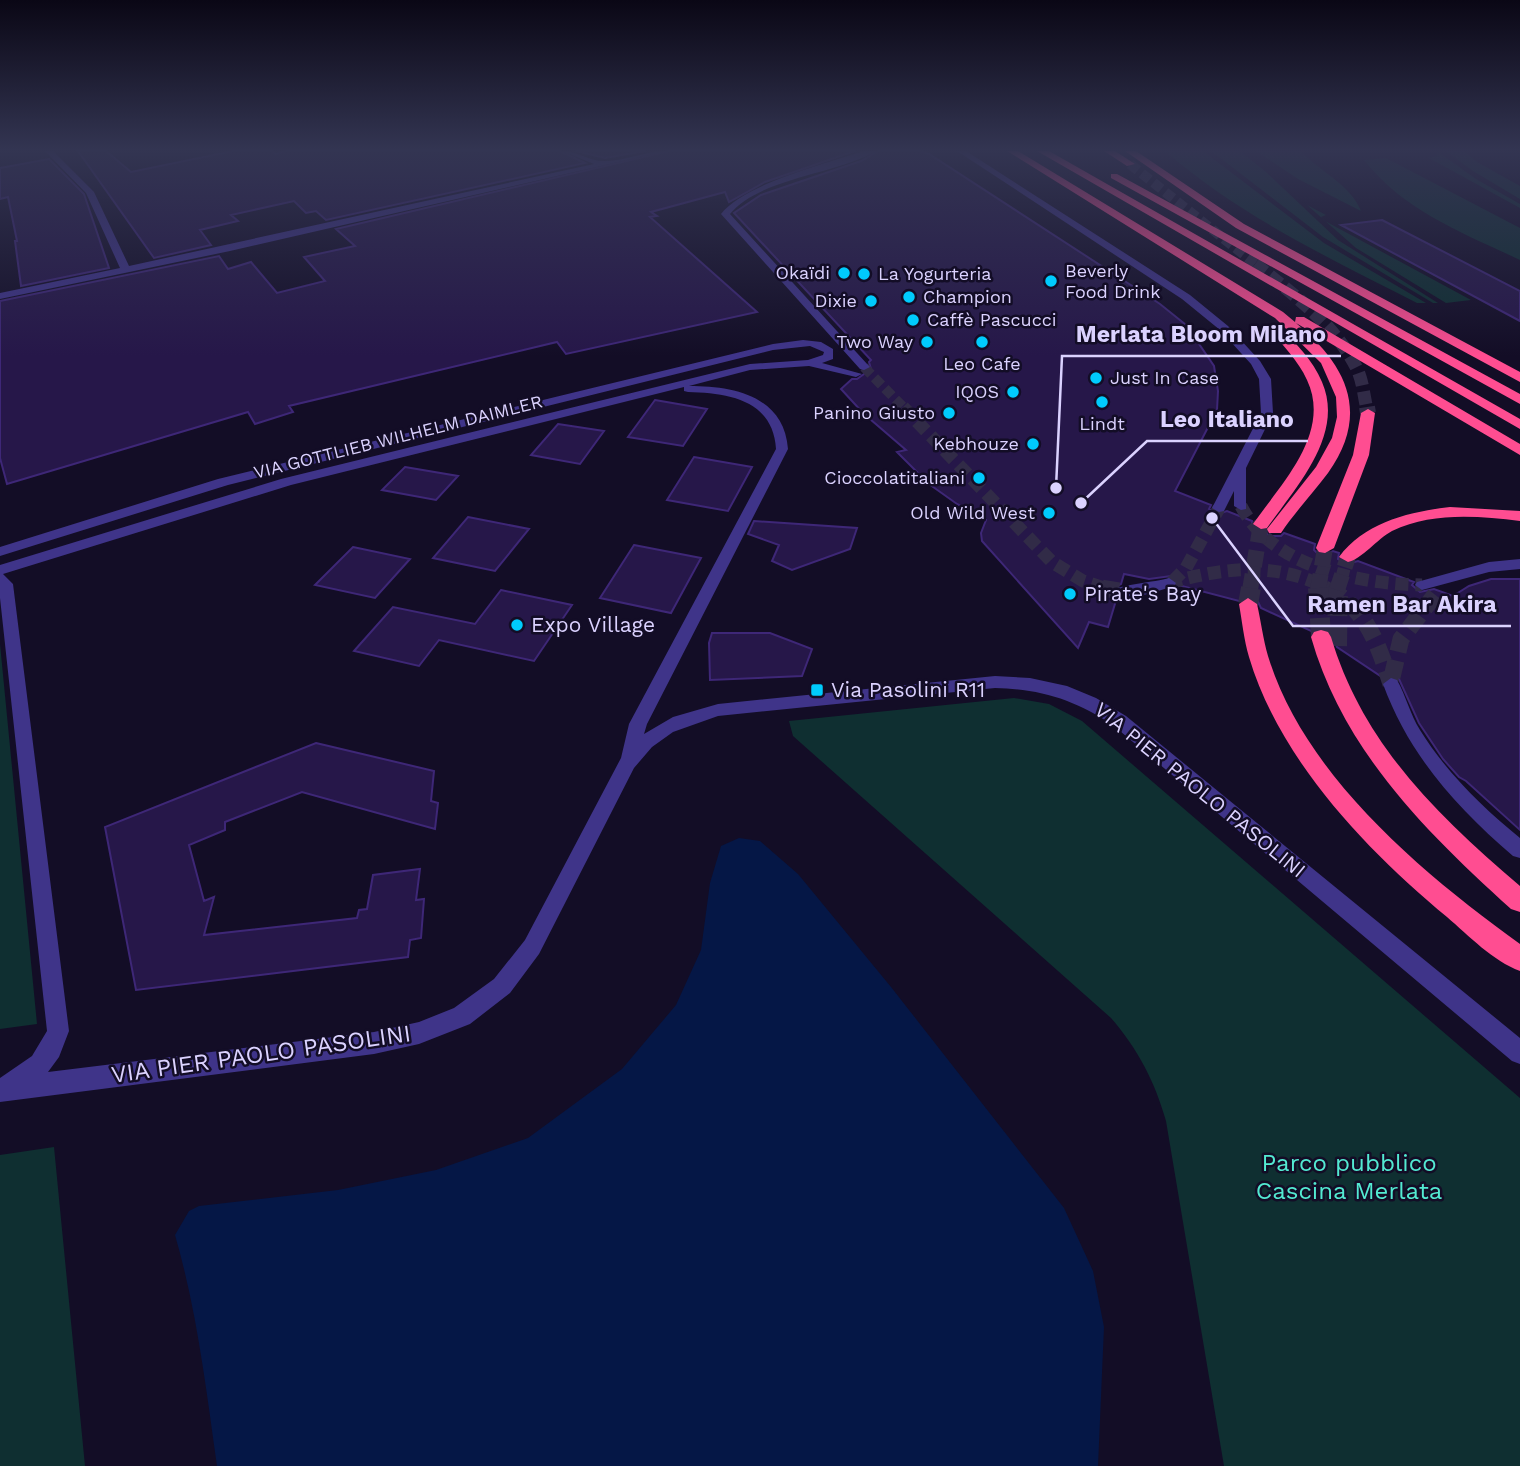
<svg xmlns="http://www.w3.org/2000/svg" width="1520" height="1466" viewBox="0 0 1520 1466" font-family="'Work Sans',sans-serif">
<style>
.green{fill:#0f2f31}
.water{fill:#051746}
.building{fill:#261749;stroke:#3e2777;stroke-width:2}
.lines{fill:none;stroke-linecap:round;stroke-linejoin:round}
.street-tunnel-far2{stroke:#312b47;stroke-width:10;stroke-dasharray:10 5;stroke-linecap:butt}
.street-tunnel-far1{stroke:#312b47;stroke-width:13;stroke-dasharray:13 7;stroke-linecap:butt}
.street-tunnel{stroke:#312b47;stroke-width:17;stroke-dasharray:17 9;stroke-linecap:butt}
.highway-tunnel-far3{stroke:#312b47;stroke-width:10;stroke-dasharray:10 5;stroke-linecap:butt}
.highway-tunnel-far2{stroke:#312b47;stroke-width:13;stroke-dasharray:13 6;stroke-linecap:butt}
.highway-tunnel-far1{stroke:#312b47;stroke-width:16;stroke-dasharray:16 8;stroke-linecap:butt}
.highway-tunnel{stroke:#312b47;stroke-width:20;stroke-dasharray:20 10;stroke-linecap:butt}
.street{fill:#3f3489;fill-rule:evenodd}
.highway{fill:#ff4d91;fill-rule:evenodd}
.poi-dot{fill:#00cbfd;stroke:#130d26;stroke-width:2.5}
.labels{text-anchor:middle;stroke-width:5;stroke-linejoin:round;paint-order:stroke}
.far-poi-label{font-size:18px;fill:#dbd2ff;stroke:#130d26;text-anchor:end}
.far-street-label{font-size:18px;fill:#dbd2ff;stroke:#130d26}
.poi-label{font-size:21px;fill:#dbd2ff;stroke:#130d26;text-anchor:start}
.street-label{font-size:21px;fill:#dbd2ff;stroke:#130d26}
.near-street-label{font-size:24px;fill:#dbd2ff;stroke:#130d26}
.near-park-label{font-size:24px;fill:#53ead2;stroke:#130d26}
.leader{fill:none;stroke:#dbd2ff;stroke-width:2.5}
.callout-dot{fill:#dbd2ff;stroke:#130d26;stroke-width:2.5}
.callout-label{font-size:23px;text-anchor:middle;font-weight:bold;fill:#dbd2ff;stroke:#130d26;stroke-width:5;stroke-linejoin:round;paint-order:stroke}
</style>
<rect width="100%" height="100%" fill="#130d26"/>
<path class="green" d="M1165,151H1203L1324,243L1426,303H1417C1329,258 1240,216 1165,151Z
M1211,151H1240L1266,172L1338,240L1438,303H1433L1323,237Z
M1256,151H1301C1319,171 1351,185 1361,211L1298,179Z
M1437,151L1476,179L1520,204V208L1429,158L1437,156Z
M1446,151H1464L1477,162L1520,186V199L1473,171Z
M1386,158L1520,228V260C1463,233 1404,211 1364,160Z
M1307,205L1326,215L1321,217L1325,221L1471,300L1446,303L1356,248Z
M0,644L37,1024L0,1029Z
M1014,698L1049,704L1082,721L1520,1098V1466H1224L1166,1121C1155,1082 1138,1049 1111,1018L793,736L789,721Z
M54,1147L85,1466H0V1155Z"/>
<path class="water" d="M739,838L760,841L798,874L891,987L1064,1208L1093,1271L1104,1327L1098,1466H217C206,1388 197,1311 175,1235L189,1211L199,1206L338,1190L436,1170L528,1138L622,1069L676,1005L701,950L710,883L721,846Z"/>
<path class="building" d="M78,151H106L131,172L233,151H272L276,154L286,151H560L585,163L326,220L316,211L306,213L294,201L231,215L238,221L200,230L211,245L154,258Z
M576,151H645L605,158Z
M669,151H855L765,182L729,202L725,192L651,212L657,216L650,217L757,312L566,354L557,342L289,406L293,412L255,424L248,412L7,484L0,458V301L219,256L228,269L251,262L277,293L325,281L304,257L355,246L336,229Z
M878,151H921L929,154L1160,304L1186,325L1214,366L1218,391L1217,410L1175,491L1211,505L1209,509L1218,514L1227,511L1252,521V526L1265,531L1269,536H1281L1284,533L1315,544L1314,550L1319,555H1326L1333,551L1339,553L1338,559L1347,564L1358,561L1414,582L1412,585L1420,592L1434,589L1453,596L1469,586L1491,579H1520V830L1466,781L1459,777L1443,759L1419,723L1399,679L1392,676L1385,679L1337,647L1329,629L1320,627L1311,631L1261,608L1258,602L1249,596L1239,601L1178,585V581L1171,576L1149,579L1124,574L1121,584L1109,590L1117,597L1108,627L1089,622L1078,648L982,541L981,533L986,520L957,504L929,484L897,452L906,450L863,413L841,389L852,379H857L871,369L869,362L871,360L734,213L761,195L861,161Z
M49,159L84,194L109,268L21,286L15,241H17L8,197L0,199V168Z
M1382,220L1520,291V321L1341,225Z
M655,400L707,409L683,446L628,437Z
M558,424L604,431L580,464L531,455Z
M694,457L752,467L728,511L667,500Z
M405,467L458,476L436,500L382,490Z
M468,517L529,529L495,571L433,558Z
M754,521L857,528L850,549L792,570L772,561L779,545L748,534Z
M634,545L701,558L671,613L600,598Z
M353,547L410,559L375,598L315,585Z
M501,590L572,605L534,661L439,640L419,666L354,651L393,607L475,624Z
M712,633H770L812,649L802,676L710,680L709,643Z
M316,743L434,771L431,801L438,803L435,829L302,792L225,822V830L189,845L204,901L214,897L204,935L357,918L359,910L367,909L373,875L420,869L416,900L424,899L421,938L410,940L408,957L136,990L105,827Z"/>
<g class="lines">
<path class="street-tunnel-far2" d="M864,367L905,409"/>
<path class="street-tunnel-far1" d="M903,407L1052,562L1083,581L1110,590
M1241,506C1272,567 1359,584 1422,585
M1172,582L1186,568L1219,508
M1169,583C1226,567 1277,561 1331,590"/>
<path class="street-tunnel" d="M1102,588L1119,591
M1328,588C1367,610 1378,644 1391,684
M1392,677L1401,639L1438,591"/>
<path class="highway-tunnel-far3" d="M1130,164L1258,266"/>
<path class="highway-tunnel-far2" d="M1255,264C1293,294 1337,326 1358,371C1363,383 1364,397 1367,409"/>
<path class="highway-tunnel-far1" d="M1367,407L1368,413
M1250,590L1261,524
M1318,590L1325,548
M1337,590L1348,557"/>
<path class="highway-tunnel" d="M1318,588L1321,637
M1248,604L1251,588
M1337,646L1338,588"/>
<path class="street" d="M45,151H53L94,192L129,266L594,164L562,151C577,151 591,162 605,161C626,161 645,151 666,151L230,251L0,299V293L120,268L86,193Z
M864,151H876C838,174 759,178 730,214L868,365L870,367L864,370L860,369L721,214C744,184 827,163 864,151Z
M957,151H966L1190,295L1228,326L1260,361L1271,379L1273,413L1246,468V509L1241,510L1234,506V491L1224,511L1219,512L1212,508L1261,413L1259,379L1251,364L1220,330L1182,299Z
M803,340L821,342L833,349V359L822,363L862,374L856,377L809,366L750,370L689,386C734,386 784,396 788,449L647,724L644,734L673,717L718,704L995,676L1030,678L1067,686L1096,698L1126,716L1520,1038V1064L1512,1061L1114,726C1076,700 1041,689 995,688L718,716L673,732L652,747L634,768L539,954L510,993L470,1024L419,1044L374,1054L0,1102V1078L32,1056L47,1031L0,598V565L281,479L750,364L808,360L823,355L824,352L810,346L773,350L228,485L0,556V547L218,479L773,344ZM684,387V391L688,392C729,393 773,400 776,449L629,724L621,758L525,940L494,979L454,1008L419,1022L374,1032L48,1072L59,1057L69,1031L13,584L3,574L291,485Z
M1520,559V569L1489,572L1422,590L1415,585L1417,582L1489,562Z
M1169,578L1176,583L1174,586C1158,591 1125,604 1111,591C1118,585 1156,582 1169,578Z
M1391,678L1397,680C1406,696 1410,714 1420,730C1446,772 1482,807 1520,838V858L1513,856C1456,807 1409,755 1383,684Z"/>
<path class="highway" d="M1007,151H1018L1283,312L1295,322L1296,317H1304L1520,444V455L1296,323C1348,366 1370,414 1328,473C1313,493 1295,512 1281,533H1269L1267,529L1316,467L1332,438L1337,417L1336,397L1321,363L1275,318Z
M1037,151H1049L1520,419V429Z
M1104,151H1115L1135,164L1127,166Z
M1125,151H1136L1244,224L1520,372V382L1236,228Z
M1111,174H1117L1520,394V404L1111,178Z
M1275,324L1279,325C1295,343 1313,360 1322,382C1345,435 1296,487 1267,528L1261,529L1253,524C1281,484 1332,433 1307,380C1298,360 1282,345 1269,328Z
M1368,409L1375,413L1369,455L1334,548L1325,553L1319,552L1316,548L1353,455L1361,413Z
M1450,507L1520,511V521C1477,516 1432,512 1392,531C1377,539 1362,559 1348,562L1339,557C1365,522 1409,512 1450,507Z
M1248,598L1257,604C1261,621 1263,639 1268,656C1304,775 1423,874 1520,944V971C1493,961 1469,936 1447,917C1367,851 1279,759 1249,657C1244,640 1242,621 1239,604Z
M1321,630L1328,632L1331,637C1363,744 1437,815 1520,886V912L1511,909C1426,832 1343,750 1311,637L1314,632Z"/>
</g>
<linearGradient id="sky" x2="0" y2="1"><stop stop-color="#0a0715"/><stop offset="0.42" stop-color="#333552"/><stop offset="1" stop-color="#333552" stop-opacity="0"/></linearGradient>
<rect width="1520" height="356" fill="url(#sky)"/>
<g class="poi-dot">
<circle cx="844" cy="273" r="7"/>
<circle cx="864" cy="274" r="7"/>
<circle cx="1051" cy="281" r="7"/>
<circle cx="909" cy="297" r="7"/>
<circle cx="871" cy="301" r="7"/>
<circle cx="913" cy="320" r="7"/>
<circle cx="927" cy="342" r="7"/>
<circle cx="982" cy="342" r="7"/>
<circle cx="1096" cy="378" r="7"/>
<circle cx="1013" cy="392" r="7"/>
<circle cx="1102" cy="402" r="7"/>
<circle cx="949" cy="413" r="7"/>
<circle cx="1033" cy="444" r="7"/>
<circle cx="979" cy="478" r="7"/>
<circle cx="1049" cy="513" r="7"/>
<circle cx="1070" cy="594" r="7"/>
<circle cx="517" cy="625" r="7"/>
<rect x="810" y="683" width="14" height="14" rx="3.5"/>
</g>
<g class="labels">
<g class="far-poi-label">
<text x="1065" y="277" text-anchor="start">Beverly<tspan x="1065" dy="21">Food Drink</tspan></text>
<text x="830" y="279">Okaïdi</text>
<text x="878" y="280" text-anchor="start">La Yogurteria</text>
<text x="923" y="303" text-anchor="start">Champion</text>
<text x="857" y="307">Dixie</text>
<text x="927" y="326" text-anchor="start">Caffè Pascucci</text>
<text x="913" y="348">Two Way</text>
<text x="982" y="370" text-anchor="middle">Leo Cafe</text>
<text x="1110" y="384" text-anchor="start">Just In Case</text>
<text x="999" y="398">IQOS</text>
<text x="935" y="419">Panino Giusto</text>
<text x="1102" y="430" text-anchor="middle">Lindt</text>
<text x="1019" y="450">Kebhouze</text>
<text x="965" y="484">Cioccolatitaliani</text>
<text x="1035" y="519">Old Wild West</text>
</g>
<g class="far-street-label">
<text transform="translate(398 437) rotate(-14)" y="6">VIA GOTTLIEB WILHELM DAIMLER</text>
</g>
<g class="poi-label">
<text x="1084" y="601">Pirate's Bay</text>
<text x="531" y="632">Expo Village</text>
<text x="831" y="697">Via Pasolini R11</text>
</g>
<g class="street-label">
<text transform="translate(1200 790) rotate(39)" y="7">VIA PIER PAOLO PASOLINI</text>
</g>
<g class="near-street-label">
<text transform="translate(261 1054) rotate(-8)" y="8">VIA PIER PAOLO PASOLINI</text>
</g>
<g class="near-park-label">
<text x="1349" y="1171">Parco pubblico<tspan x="1349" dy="28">Cascina Merlata</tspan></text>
</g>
</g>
<path class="leader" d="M1056 488L1062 356H1341M1081 503L1147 441H1308M1212 518L1293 626H1511"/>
<g class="callout-dot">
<circle cx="1056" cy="488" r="7"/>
<circle cx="1081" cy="503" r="7"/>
<circle cx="1212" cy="518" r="7"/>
</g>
<g class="callout-label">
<text x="1201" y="342">Merlata Bloom Milano</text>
<text x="1227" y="427">Leo Italiano</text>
<text x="1402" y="612">Ramen Bar Akira</text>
</g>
</svg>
